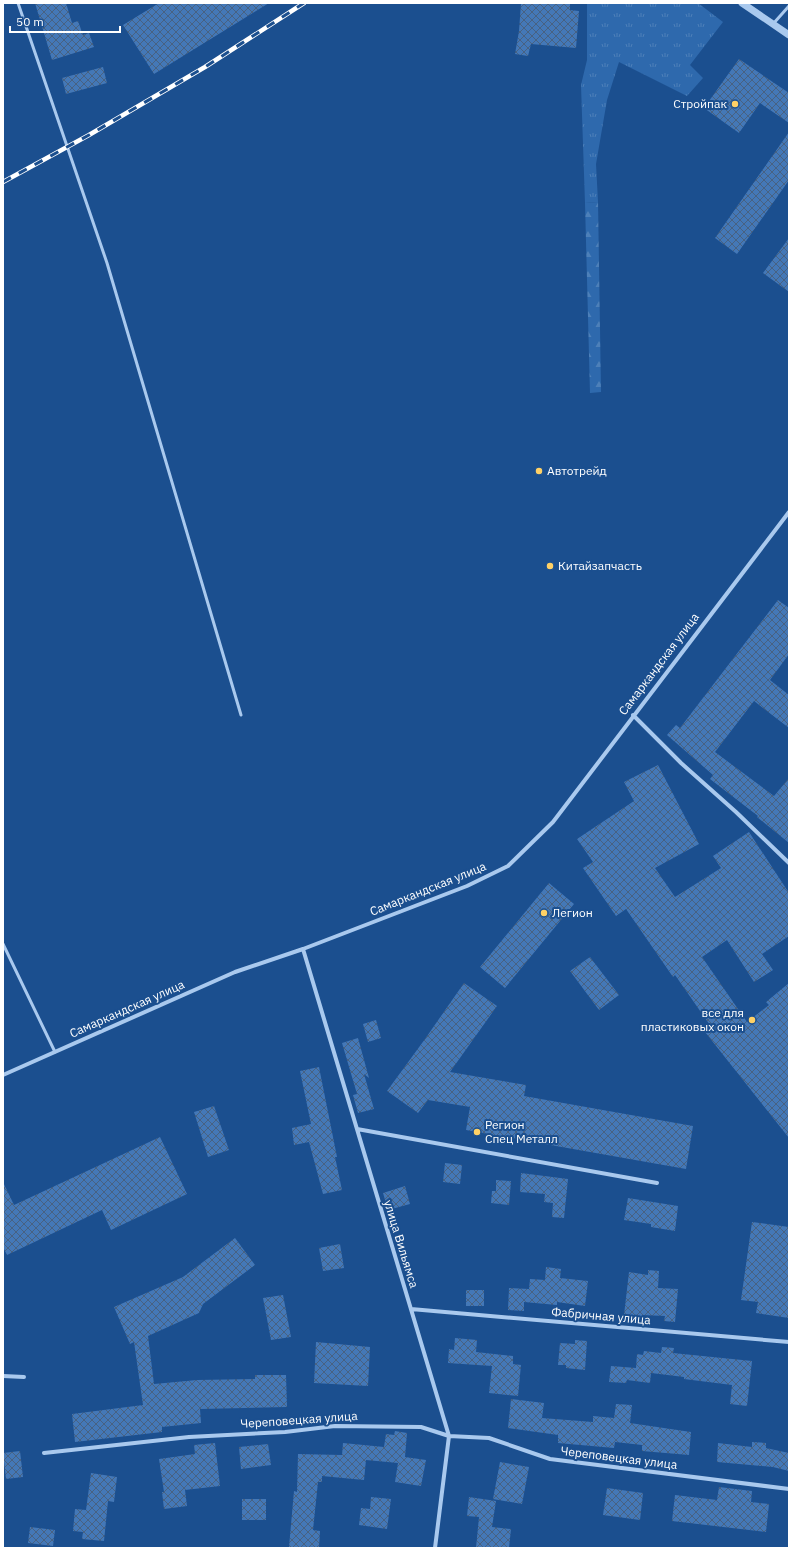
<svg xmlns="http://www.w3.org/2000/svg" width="792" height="1551" viewBox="0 0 792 1551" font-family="'IBM Plex Sans',sans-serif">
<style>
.grass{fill:url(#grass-tufts)}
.forest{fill:url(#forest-firs)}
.building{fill:url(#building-cross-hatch)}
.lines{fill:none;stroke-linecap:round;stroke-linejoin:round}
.service{stroke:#a9c9ee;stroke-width:3}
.minor{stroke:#a9c9ee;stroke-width:4}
.tertiary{stroke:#a9c9ee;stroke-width:7}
.rail-casing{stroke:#fff;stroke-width:4.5}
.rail{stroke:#1b4f8f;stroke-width:3;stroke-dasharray:9;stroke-linecap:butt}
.poi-dot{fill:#ffd166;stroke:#1b4f8f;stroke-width:1.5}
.labels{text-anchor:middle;stroke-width:4;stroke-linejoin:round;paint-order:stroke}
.poi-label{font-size:12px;fill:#fff;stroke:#1b4f8f;text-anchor:start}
.street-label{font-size:12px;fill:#fff;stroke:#1b4f8f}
</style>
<defs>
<pattern id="grass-tufts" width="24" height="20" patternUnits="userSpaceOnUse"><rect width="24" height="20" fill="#2e69ad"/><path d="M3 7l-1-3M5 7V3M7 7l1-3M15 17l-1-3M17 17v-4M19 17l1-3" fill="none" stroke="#4d80b9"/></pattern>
<pattern id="forest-firs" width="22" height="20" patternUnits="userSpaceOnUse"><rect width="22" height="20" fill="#2e69ad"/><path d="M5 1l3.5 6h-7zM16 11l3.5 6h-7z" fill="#4d80b9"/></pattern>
<pattern id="building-cross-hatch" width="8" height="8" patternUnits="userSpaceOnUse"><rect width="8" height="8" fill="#4478b7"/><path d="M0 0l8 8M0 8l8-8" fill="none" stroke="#486282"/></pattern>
</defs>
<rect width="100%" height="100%" fill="#1b4f8f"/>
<path class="grass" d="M587,3H698L723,22L690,65L703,78L687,96L619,62L607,100L596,164L598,202L585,203L581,85L587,60Z"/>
<path class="forest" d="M598,202L601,392L590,393L585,203Z"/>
<path class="building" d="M35,3H66L72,23L78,21L83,35L89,33L94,47L52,60Z
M159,3H269L154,74L123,25Z
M521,3H570V10L579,11L576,48L531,44L528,56L515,54L519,31Z
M739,59L789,93V123L760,103L739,133L704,108Z
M103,67L107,83L66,94L62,78Z
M789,132V180L737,254L715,238Z
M789,238V292L763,273Z
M778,600L789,608V654L770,680L789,695V728L754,701L715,752L774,796L789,778V843L757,817L758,816L710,779L713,775L667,735L676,725L680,728Z
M658,765L699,844L655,868L675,897L721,868L713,856L749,832L789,893V936L762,954L773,970L754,982L727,940L702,957L747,1022L769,1005L766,1002L789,983V1138L705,1032L712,1028L675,975L673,977L626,909L616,916L583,868L593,862L577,839L634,801L624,782Z
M549,883L574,904L505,988L480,967Z
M590,957L619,995L599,1010L570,971Z
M464,983L497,1006L450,1072L526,1085L524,1096L693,1126L686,1169L466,1130L470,1107L428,1100L418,1113L387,1091L425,1039Z
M376,1020L381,1038L368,1042L363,1024Z
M358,1038L369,1078L364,1074L374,1109L358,1113L353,1095L357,1094L342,1043Z
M319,1067L337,1157H335L342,1190L323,1194L309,1142L294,1145L292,1128L311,1124L300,1071Z
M214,1106L229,1150L208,1157L194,1112Z
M160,1137L187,1194L111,1230L102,1210L7,1255L3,1247V1182L14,1205Z
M445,1163L462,1165L460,1184L443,1182Z
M521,1173L568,1179L564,1218L552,1217L553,1203L544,1202L545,1194L520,1192Z
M496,1180L511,1181L509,1205L491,1203L492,1191H496Z
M405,1186L410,1204L388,1210L383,1193Z
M628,1198L678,1206L675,1231L651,1227V1224L624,1220Z
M752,1222L789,1227V1318L756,1313L758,1302L741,1300Z
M235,1238L255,1265L203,1304L199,1313L148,1336L154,1384L197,1380L255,1379V1375H286L287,1407L200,1409L201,1423L162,1427V1432L75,1442L72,1414L143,1405L134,1342L130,1344L114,1307L183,1277Z
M340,1244L344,1268L323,1271L319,1248Z
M546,1267L561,1269L560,1278L588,1281L585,1306L557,1302V1305L524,1302V1311L508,1310L509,1288L529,1289L530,1279L545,1280Z
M648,1270L659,1271L658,1288L678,1289L675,1322L664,1321L665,1316L642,1315V1317L624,1315L629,1272L648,1275Z
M466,1290H484V1306H466Z
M283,1295L291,1337L271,1340L263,1298Z
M455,1338L477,1340L476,1352L513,1356V1364L521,1365L518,1396L489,1393L492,1366L448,1363L449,1349L454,1350Z
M575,1340L587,1341L585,1370L566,1368V1365H558L560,1343L575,1344Z
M316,1342L370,1347L368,1386L314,1383Z
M662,1347L674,1348L673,1353L752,1361L747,1406L730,1404L732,1385L684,1379V1377L651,1373L650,1383L627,1380L626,1383L609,1382L611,1366L636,1368L637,1354L643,1355L644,1351L661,1353Z
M511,1399L544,1403L542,1418L593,1422V1416L614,1418L616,1404L632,1405L630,1423L691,1432L689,1455L642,1451V1445L615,1442L614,1448L558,1443V1435L508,1428Z
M395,1431L407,1433L405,1457L426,1460L421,1486L395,1482L398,1463L366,1460L364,1480L322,1476V1482H318L313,1530L320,1531L319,1548L289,1547L294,1491L297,1492L298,1454L342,1455L343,1443L384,1447L386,1434L394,1435Z
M752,1442L766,1443V1448L789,1453V1471L773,1467L717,1462L718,1443L752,1447Z
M215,1443L220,1486L185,1490L187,1506L164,1509L162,1492H164L159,1459L195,1454L194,1445Z
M268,1444L271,1465L241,1469L239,1447Z
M20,1451L23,1477L6,1479L3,1453Z
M500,1462L529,1467L522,1504L493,1499Z
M91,1473L117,1477L114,1502L108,1501L104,1541L82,1539L83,1532L73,1531L75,1509L86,1510Z
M719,1487L752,1491L751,1502L769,1504L766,1532L672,1521L675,1495L717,1500Z
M607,1488L643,1493L640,1520L603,1515Z
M371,1497L391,1499L387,1529L359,1525L361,1508L370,1509Z
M469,1497L496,1501L492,1527L511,1529L509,1548H476L479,1517L467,1516Z
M242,1499H266V1520H242Z
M30,1527L55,1530L53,1546L28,1543Z"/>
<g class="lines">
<path class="service" d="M18,3L107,263L241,715
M773,24L789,6
M3,944L55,1052"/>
<path class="minor" d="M633,715L681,763L736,812L789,863
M303,949L449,1436L435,1548
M3,1075L235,972L303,949L467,886L508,866L553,822L789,512
M357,1129L657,1183
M411,1309L789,1342
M3,1376L24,1377
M44,1453L189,1437L285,1432L335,1426L421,1427L449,1436L489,1438L550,1459L789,1489"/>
<path class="tertiary" d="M742,3L789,35"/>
<g class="rail-casing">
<path id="rail" d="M3,182L89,135L205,67L304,3"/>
</g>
<use href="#rail" class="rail"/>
</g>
<g class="poi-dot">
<circle cx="735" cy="104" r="4"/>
<circle cx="539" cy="471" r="4"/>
<circle cx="550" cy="566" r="4"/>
<circle cx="544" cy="913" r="4"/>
<circle cx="752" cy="1020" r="4"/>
<circle cx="477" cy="1132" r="4"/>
</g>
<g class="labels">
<g class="poi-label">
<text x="727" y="108" text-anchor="end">Стройпак</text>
<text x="547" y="475">Автотрейд</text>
<text x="558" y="570">Китайзапчасть</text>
<text x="552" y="917">Легион</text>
<text x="744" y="1017" text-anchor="end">все для<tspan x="744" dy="14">пластиковых окон</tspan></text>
<text x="485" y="1129">Регион<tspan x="485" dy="14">Спец Металл</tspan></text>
</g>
<g class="street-label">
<text transform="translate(659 664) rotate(-53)" y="4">Самаркандская улица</text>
<text transform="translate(428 889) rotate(-22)" y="4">Самаркандская улица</text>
<text transform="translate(127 1009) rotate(-24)" y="4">Самаркандская улица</text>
<text transform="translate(401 1244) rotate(73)" y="4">улица Вильямса</text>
<text transform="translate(601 1316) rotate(5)" y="4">Фабричная улица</text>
<text transform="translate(299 1420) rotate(-4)" y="4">Череповецкая улица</text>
<text transform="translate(619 1458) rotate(7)" y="4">Череповецкая улица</text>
</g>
</g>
<rect width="792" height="1551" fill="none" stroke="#ffffff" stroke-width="8"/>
<path d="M10 26v6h110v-6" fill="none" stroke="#ffffff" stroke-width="2"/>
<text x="16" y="26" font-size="12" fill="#ffffff" stroke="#1b4f8f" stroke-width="3" paint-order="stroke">50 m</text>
</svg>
